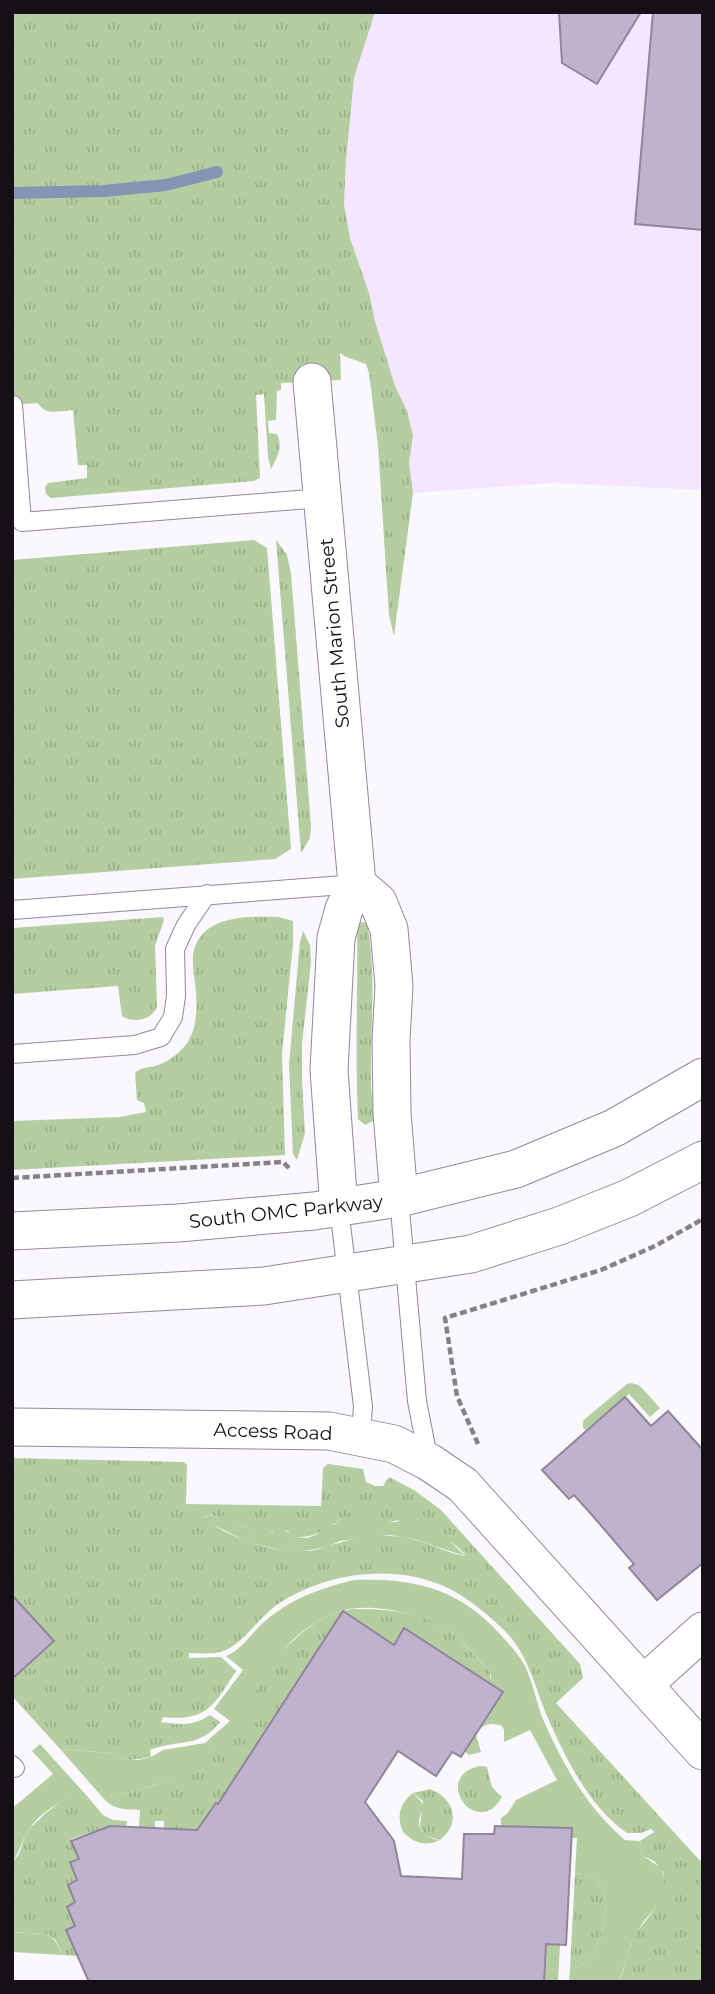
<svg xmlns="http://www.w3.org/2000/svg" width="715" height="1994" viewBox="0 0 715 1994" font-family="Montserrat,sans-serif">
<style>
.built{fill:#f5e5ff}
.grass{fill:url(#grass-tufts);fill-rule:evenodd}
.garden{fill:#b5cea1}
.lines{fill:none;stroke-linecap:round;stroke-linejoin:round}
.stream{stroke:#8495b4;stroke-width:12}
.building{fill:#bfb2cc;stroke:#91849c;stroke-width:2}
.lane-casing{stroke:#95869e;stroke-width:20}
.street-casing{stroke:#95869e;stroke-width:39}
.path{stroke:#868189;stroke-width:4.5;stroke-dasharray:7 3.5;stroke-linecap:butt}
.lane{stroke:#fff;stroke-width:18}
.street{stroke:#fff;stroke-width:37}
.labels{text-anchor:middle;stroke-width:5;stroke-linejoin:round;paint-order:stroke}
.street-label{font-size:19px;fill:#150f18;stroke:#fff}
</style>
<defs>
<pattern id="grass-tufts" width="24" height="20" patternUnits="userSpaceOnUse" patternTransform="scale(1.75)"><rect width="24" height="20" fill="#b5cea1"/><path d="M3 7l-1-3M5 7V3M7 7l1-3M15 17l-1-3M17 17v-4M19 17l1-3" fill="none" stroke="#9bb08a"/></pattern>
</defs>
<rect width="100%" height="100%" fill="#faf7fd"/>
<path class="built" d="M375,12H703V490L553,483L413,493L409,462L413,435L407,411L395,386L375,321L369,293L350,238L344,204L346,161L354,79Z"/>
<path class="grass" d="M12,12H375L354,78L346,161L344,204L350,238L369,293L375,321L395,386L407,411L413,435L409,463L413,493L394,636L389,615L378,446L369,373L366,364C356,360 348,359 340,353L341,380L281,383V390L277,391L276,420L268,421L269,433L277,434C283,447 278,456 271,469L268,457L264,394L256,395L260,478L254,481L51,498L46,494L45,487L48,483L87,478V465H78L73,410C60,411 45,416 38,403L12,405Z
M254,540L267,548L291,849L275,859L12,879V560Z
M276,540L287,555L291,573L311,826L310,838L301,853Z
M163,917L164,920L155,946L157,1006C153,1020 133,1024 122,1016L118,986L12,994V928Z
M278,917L293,921V944L282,1054L285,1155L12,1170V1121L120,1117L146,1112L144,1103L137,1100L135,1073C141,1067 147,1068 155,1066C168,1062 182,1052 189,1040C197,1025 197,1009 196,992C195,980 192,967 193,955C199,915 247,916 278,917Z
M361,922L367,923C377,977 370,1029 371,1083C371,1096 375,1109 373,1121L365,1125L358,1119C355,1055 358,990 357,926Z
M303,931L310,945L311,962L302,1044V1081L305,1133L297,1160L293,1154L289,1064L300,942Z
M12,1458L184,1462L187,1465L186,1504L321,1506L323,1468L328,1464L363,1469L366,1482L375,1486H383L389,1477L414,1490L441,1510L580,1664L583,1678L556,1703L703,1864V1982H619C624,1970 626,1957 631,1945C642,1916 670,1906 663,1872L654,1861L643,1856L640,1841L654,1832L651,1829L641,1833H627C589,1807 565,1757 547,1716C534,1685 529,1656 505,1631C488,1615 471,1600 450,1589C397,1562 326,1572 278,1604C259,1617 246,1640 226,1650C215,1655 201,1653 189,1653V1658L221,1657L236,1671C214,1705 207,1722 163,1717L161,1722C181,1725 194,1726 210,1715L220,1722C200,1748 178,1739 150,1750L151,1757L131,1760L110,1753L60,1749L12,1696ZM208,1515C239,1518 251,1540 287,1530L292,1537C312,1538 326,1532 340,1519L386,1522L402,1520L453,1543L465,1554L463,1556C439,1550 415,1536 390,1536C366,1535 348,1540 326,1547C296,1557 265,1549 237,1537C226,1532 212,1526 205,1517Z
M354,1609C385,1609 425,1611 451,1632C465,1643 477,1659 490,1672V1684L404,1629L394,1645L343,1611L218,1804L216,1803L197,1830L164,1829V1821H155V1828L139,1827L140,1810C124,1809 114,1810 103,1798C153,1788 173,1782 214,1750L278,1655C298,1635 324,1611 354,1609Z
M480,1766L487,1767L492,1787L502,1797C477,1841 430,1776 480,1766Z
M430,1789C454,1798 462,1823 440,1840L424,1835L420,1826L423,1801L413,1793Z
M78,1796H87L103,1815L113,1820L127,1821L126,1827L110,1826L71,1839L81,1865L76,1867L73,1861L70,1862L80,1887L79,1910L70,1906L67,1908L78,1932L72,1935L69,1929L66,1930L77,1956L63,1955L55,1939L46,1934L12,1932V1863L19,1854L25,1836L30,1828L47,1812L62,1801Z
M575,1873C583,1874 590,1874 596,1880C617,1900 600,1967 570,1969Z"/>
<path class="garden" d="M632,1383L640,1386L660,1408L650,1417L629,1394L586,1430L583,1428V1421L586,1418L627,1384Z
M414,1512L424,1515L465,1556L413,1539L390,1535L340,1541L327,1547L298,1552L283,1551L248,1542L204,1520L208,1515L218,1517L226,1514C242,1530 251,1529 273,1533L279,1528H283L293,1537L307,1538L318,1534L322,1527L334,1525L344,1516L355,1519L397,1522Z
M354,1580C413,1578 458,1588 499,1633C508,1643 519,1654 525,1666C533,1682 536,1701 542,1717C562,1763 586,1807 625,1840L640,1841L643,1856L661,1868L664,1878V1894L659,1904L643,1922L631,1944L619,1982H569L570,1969C600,1967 617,1900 596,1880C590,1874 583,1874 575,1873L577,1838H571L572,1828L501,1826V1818L507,1814L516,1800L557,1780L530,1730L504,1742V1730L502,1726C490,1722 482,1724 476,1735L481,1752L469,1755L464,1751L491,1677L490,1672C476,1657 461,1638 444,1627C420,1613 368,1602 341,1611C317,1619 291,1637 277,1658C255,1687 241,1725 214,1750C182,1780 144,1790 103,1798L60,1749L110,1753L131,1760H138L151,1757L163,1750L205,1743L230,1721L214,1709L243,1670L226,1656C243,1649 252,1632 266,1620C295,1597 319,1589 354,1580Z
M40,1744L87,1796C65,1796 42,1811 30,1828C22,1838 20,1852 12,1863V1803L15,1806L53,1774L32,1751Z
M413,1793L424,1805C423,1809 421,1812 420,1816C415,1830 428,1839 440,1840C425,1847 414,1843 403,1832C396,1816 400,1803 413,1793Z
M12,1932L46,1934L54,1939L63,1955L12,1952Z
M546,1944L560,1945L558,1982H544Z"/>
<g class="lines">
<path class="stream" d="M12,193L104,191L166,185L217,172"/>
</g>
<path class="building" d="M559,12H641L597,84L562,63Z
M653,12H703V230L635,224Z
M625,1397L651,1426L668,1411L703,1450V1563L657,1600L629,1568L634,1564L592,1515L574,1495L569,1499L542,1470Z
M12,1595L54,1641L12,1679Z
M343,1611L394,1645L404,1628L503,1692L461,1757L452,1752L436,1776L398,1751L365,1802L394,1841L401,1876L462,1879L464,1834H494L495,1826L572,1828L566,1945L546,1944L544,1982H89L66,1930L75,1926L67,1907L75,1902L68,1885L77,1880L70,1862L79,1859L71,1841L110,1826L197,1830L216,1803L218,1804Z"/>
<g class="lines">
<g class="lane-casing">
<path id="lane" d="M13,405L22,522L322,498
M12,910L357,884
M12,1054L135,1045L161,1037L173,1017L176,996L175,949L186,925L207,894
M399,1198L417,1401L429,1462
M339,1208L363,1406L361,1436
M12,1765L15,1768"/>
</g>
<g class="street-casing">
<path id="street" d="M312,382L357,884L344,909L336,938L329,1070L339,1208
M357,884L378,902L389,929L394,986L391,1040L392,1113L399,1198
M12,1231L178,1223L314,1211L399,1198L516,1169L614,1128L703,1077
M12,1300L264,1286L471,1254L559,1226L629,1198L703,1160
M12,1427L329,1431L394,1444L429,1462L463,1485L703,1751
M644,1684L703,1631"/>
</g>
<path class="path" d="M12,1178L283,1162L290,1169
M478,1444L457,1396L445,1318L601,1270L655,1246L703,1219"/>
<use href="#lane" class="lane"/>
<use href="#street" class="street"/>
</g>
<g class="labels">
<g class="street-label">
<text transform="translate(334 633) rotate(-95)" y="7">South Marion Street</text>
<text transform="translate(286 1211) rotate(-6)" y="7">South OMC Parkway</text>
<text transform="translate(273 1431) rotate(2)" y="7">Access Road</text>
</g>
</g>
<rect width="715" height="1994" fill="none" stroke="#150f18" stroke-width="28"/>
</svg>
